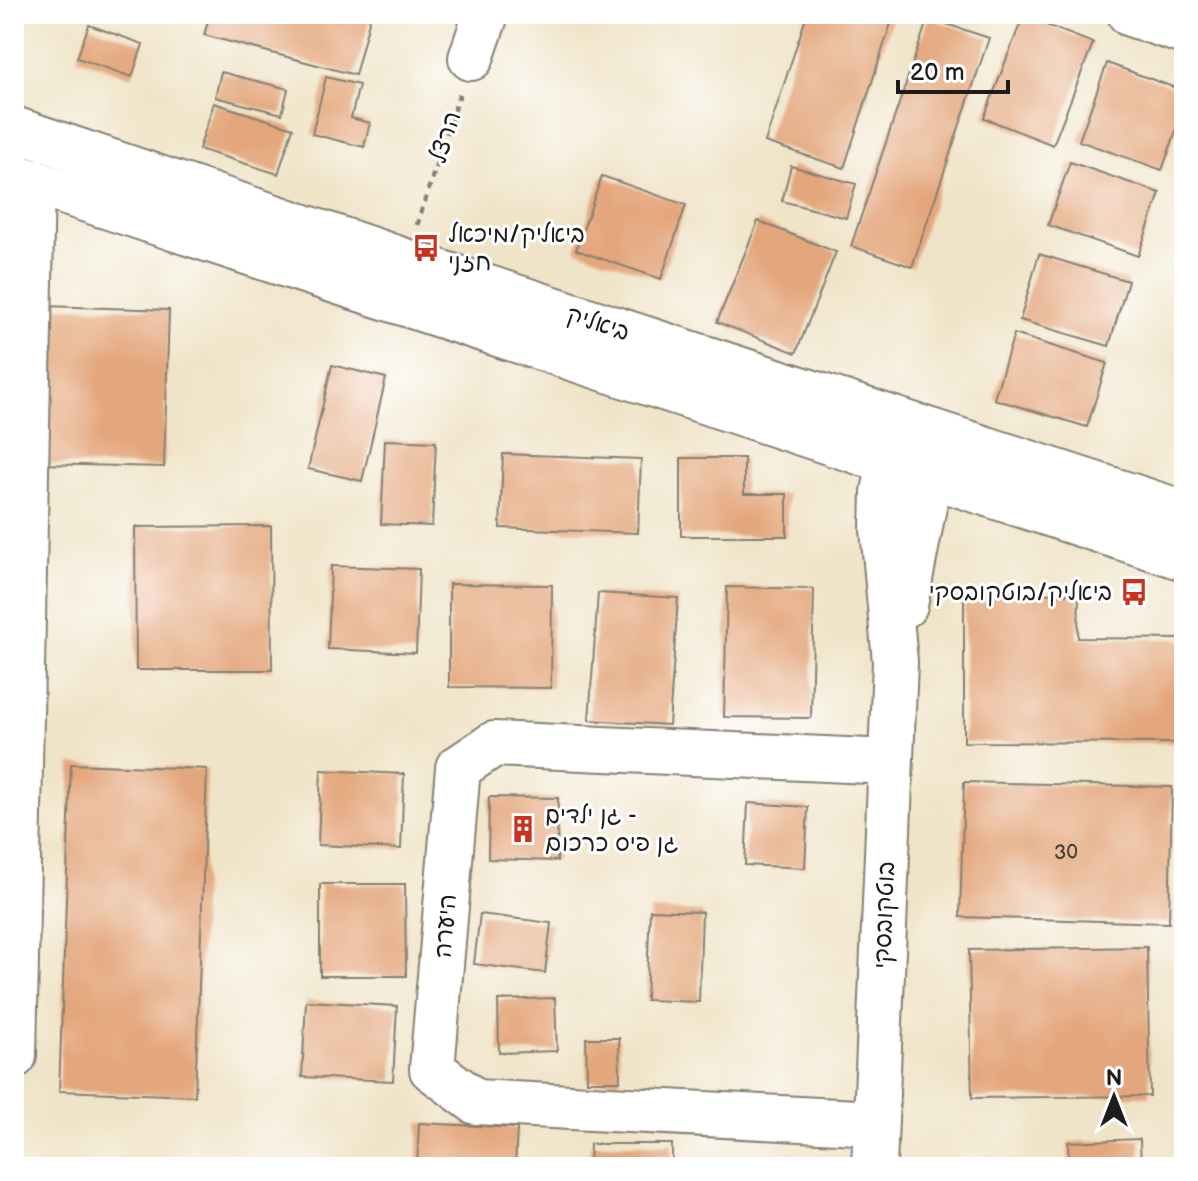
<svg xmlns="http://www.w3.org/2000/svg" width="1198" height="1181" viewBox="0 0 1198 1181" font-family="'Balsamiq Sans','Playpen Sans Hebrew',sans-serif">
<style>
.building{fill:#e4a77d}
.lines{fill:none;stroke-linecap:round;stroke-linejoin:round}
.minor-casing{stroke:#868072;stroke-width:48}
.secondary-casing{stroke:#868072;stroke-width:48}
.path{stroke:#868072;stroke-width:5;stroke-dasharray:6 6;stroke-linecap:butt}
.minor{stroke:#fff;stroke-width:44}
.secondary{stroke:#fff;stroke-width:44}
.labels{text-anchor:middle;stroke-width:6;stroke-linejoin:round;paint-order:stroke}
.number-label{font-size:20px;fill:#4e3f34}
.street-label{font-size:24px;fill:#1c1c1c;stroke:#fff}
.poi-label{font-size:24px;fill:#1c1c1c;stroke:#fff;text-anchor:start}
</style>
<rect width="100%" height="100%" fill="#fff"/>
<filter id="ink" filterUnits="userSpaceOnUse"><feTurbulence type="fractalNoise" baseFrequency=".0125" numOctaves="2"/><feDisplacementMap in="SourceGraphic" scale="16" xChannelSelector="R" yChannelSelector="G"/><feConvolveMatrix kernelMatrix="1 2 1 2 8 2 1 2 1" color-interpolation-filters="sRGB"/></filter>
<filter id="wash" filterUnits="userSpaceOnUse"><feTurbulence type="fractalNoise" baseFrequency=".006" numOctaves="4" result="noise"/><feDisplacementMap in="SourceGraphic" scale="32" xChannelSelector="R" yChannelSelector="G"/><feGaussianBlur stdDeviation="1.8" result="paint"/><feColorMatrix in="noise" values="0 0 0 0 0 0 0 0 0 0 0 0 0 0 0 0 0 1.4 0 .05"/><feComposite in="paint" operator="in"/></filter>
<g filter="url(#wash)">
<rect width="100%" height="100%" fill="#f0e4c8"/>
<g id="blocks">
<path class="building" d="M210,14H371L355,75L204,35Z
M807,14H894L844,168L765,142Z
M1023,16L1093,43L1053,145L984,118Z
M928,18L989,38L912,267L851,246Z
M89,25L143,44L132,77L77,58Z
M1107,63L1184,91V109L1162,170L1079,141Z
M221,72L288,89L282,114L215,97Z
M326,77L359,85L351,118L370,123L364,147L312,134Z
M214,103L293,128L278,174L199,149Z
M1070,162L1160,193L1138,256L1048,225Z
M791,166L856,184L846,218L782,201Z
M602,176L686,205L661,279L576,250Z
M758,221L836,252L796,353L717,322Z
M1039,254L1128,281L1109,346L1020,320Z
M44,306L169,310L164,467L40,464Z
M1014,334L1107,363L1087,427L994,399Z
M332,365L386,378L362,481L308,469Z
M385,440L436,442L432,526L381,524Z
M503,454L641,459L638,533L500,528Z
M681,458H744V494H787V536H681Z
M271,526L272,670H136L135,527Z
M331,566L419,569L416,653L328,649Z
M449,584L552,585L551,688L449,687Z
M727,587L814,589L811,718L724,717Z
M598,593L678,598L669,725L589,720Z
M964,593L1079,594L1078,638L1184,639V743L964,742Z
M71,764L207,769L195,1096L59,1091Z
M321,770L404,774L401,849L318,845Z
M964,782L1172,787L1169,923L960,917Z
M489,797L558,798L557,861L488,859Z
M748,803L808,807L805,868L745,865Z
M320,884H405L406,976H320Z
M650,910L702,912L699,1002L646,1000Z
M480,914L551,923L545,973L474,964Z
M1147,947L1150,1096L972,1098L969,950Z
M555,998L557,1051L499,1053L498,1000Z
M306,1001L397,1006L393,1081L302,1077Z
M586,1038H619L620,1081H587Z
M419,1123L517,1128L515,1167H417Z
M1140,1139L1141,1167H1069L1068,1142Z
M590,1144H672V1167H589Z"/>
</g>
</g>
<g filter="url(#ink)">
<use href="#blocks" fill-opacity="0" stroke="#868072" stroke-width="2"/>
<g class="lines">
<g class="minor-casing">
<path id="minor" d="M1130,14L1184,32
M471,58L486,14
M905,605L930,475L925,436
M14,1056L32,182
M876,1123L476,1102L432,1069L458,768L494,744L891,762
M874,1167L895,662L883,529L884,492L890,462L917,435"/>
</g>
<g class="secondary-casing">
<path id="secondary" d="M14,129L405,261L1184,513
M14,176L1184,558"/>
</g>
<path class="path" d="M417,225L460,93"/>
<use href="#minor" class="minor"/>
<use href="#secondary" class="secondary"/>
</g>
</g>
<defs>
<g id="bus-bare" transform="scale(2.16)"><path d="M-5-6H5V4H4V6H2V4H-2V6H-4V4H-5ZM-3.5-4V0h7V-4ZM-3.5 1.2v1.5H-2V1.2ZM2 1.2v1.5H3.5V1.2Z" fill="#c8321e" stroke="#fff" stroke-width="2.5" paint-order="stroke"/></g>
<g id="building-bare" transform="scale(2.16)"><path d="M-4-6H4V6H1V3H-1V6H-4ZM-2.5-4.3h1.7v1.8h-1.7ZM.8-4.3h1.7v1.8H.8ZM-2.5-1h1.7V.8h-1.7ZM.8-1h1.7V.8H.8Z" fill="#c8321e" stroke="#fff" stroke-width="2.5" paint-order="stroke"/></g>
</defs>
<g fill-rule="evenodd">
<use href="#bus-bare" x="426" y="248"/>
<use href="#bus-bare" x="1134" y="592"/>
<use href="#building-bare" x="523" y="829"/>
</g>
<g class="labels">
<g class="number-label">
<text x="1066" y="859">30</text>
</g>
<g class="street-label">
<text transform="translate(445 137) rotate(-72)" y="8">הרצל</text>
<text transform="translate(598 323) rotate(18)" y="8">ביאליק</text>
<text transform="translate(884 915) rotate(-88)" y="8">בוטקובסקי</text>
<text transform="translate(445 926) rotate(-85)" y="8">היערה</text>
</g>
<g class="poi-label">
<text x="448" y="242">ביאליק/מיכאל<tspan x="448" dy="28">חזני</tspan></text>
<text x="1112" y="600" text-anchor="end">ביאליק/בוטקובסקי</text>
<text x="545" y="823">גן ילדים -<tspan x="545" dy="28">גן פיס כרכום</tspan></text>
</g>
</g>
<rect width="1198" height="1181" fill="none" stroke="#fff" stroke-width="48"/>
<g transform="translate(1114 1097)" stroke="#ffffff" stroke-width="6" paint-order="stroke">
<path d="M0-6L14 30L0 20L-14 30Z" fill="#1c1c1c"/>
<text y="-12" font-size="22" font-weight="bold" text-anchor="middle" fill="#1c1c1c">N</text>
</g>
<path d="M898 80v12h110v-12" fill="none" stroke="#1c1c1c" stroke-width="4"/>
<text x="910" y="80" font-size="24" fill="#1c1c1c" stroke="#ffffff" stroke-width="6" paint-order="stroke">20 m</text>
</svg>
